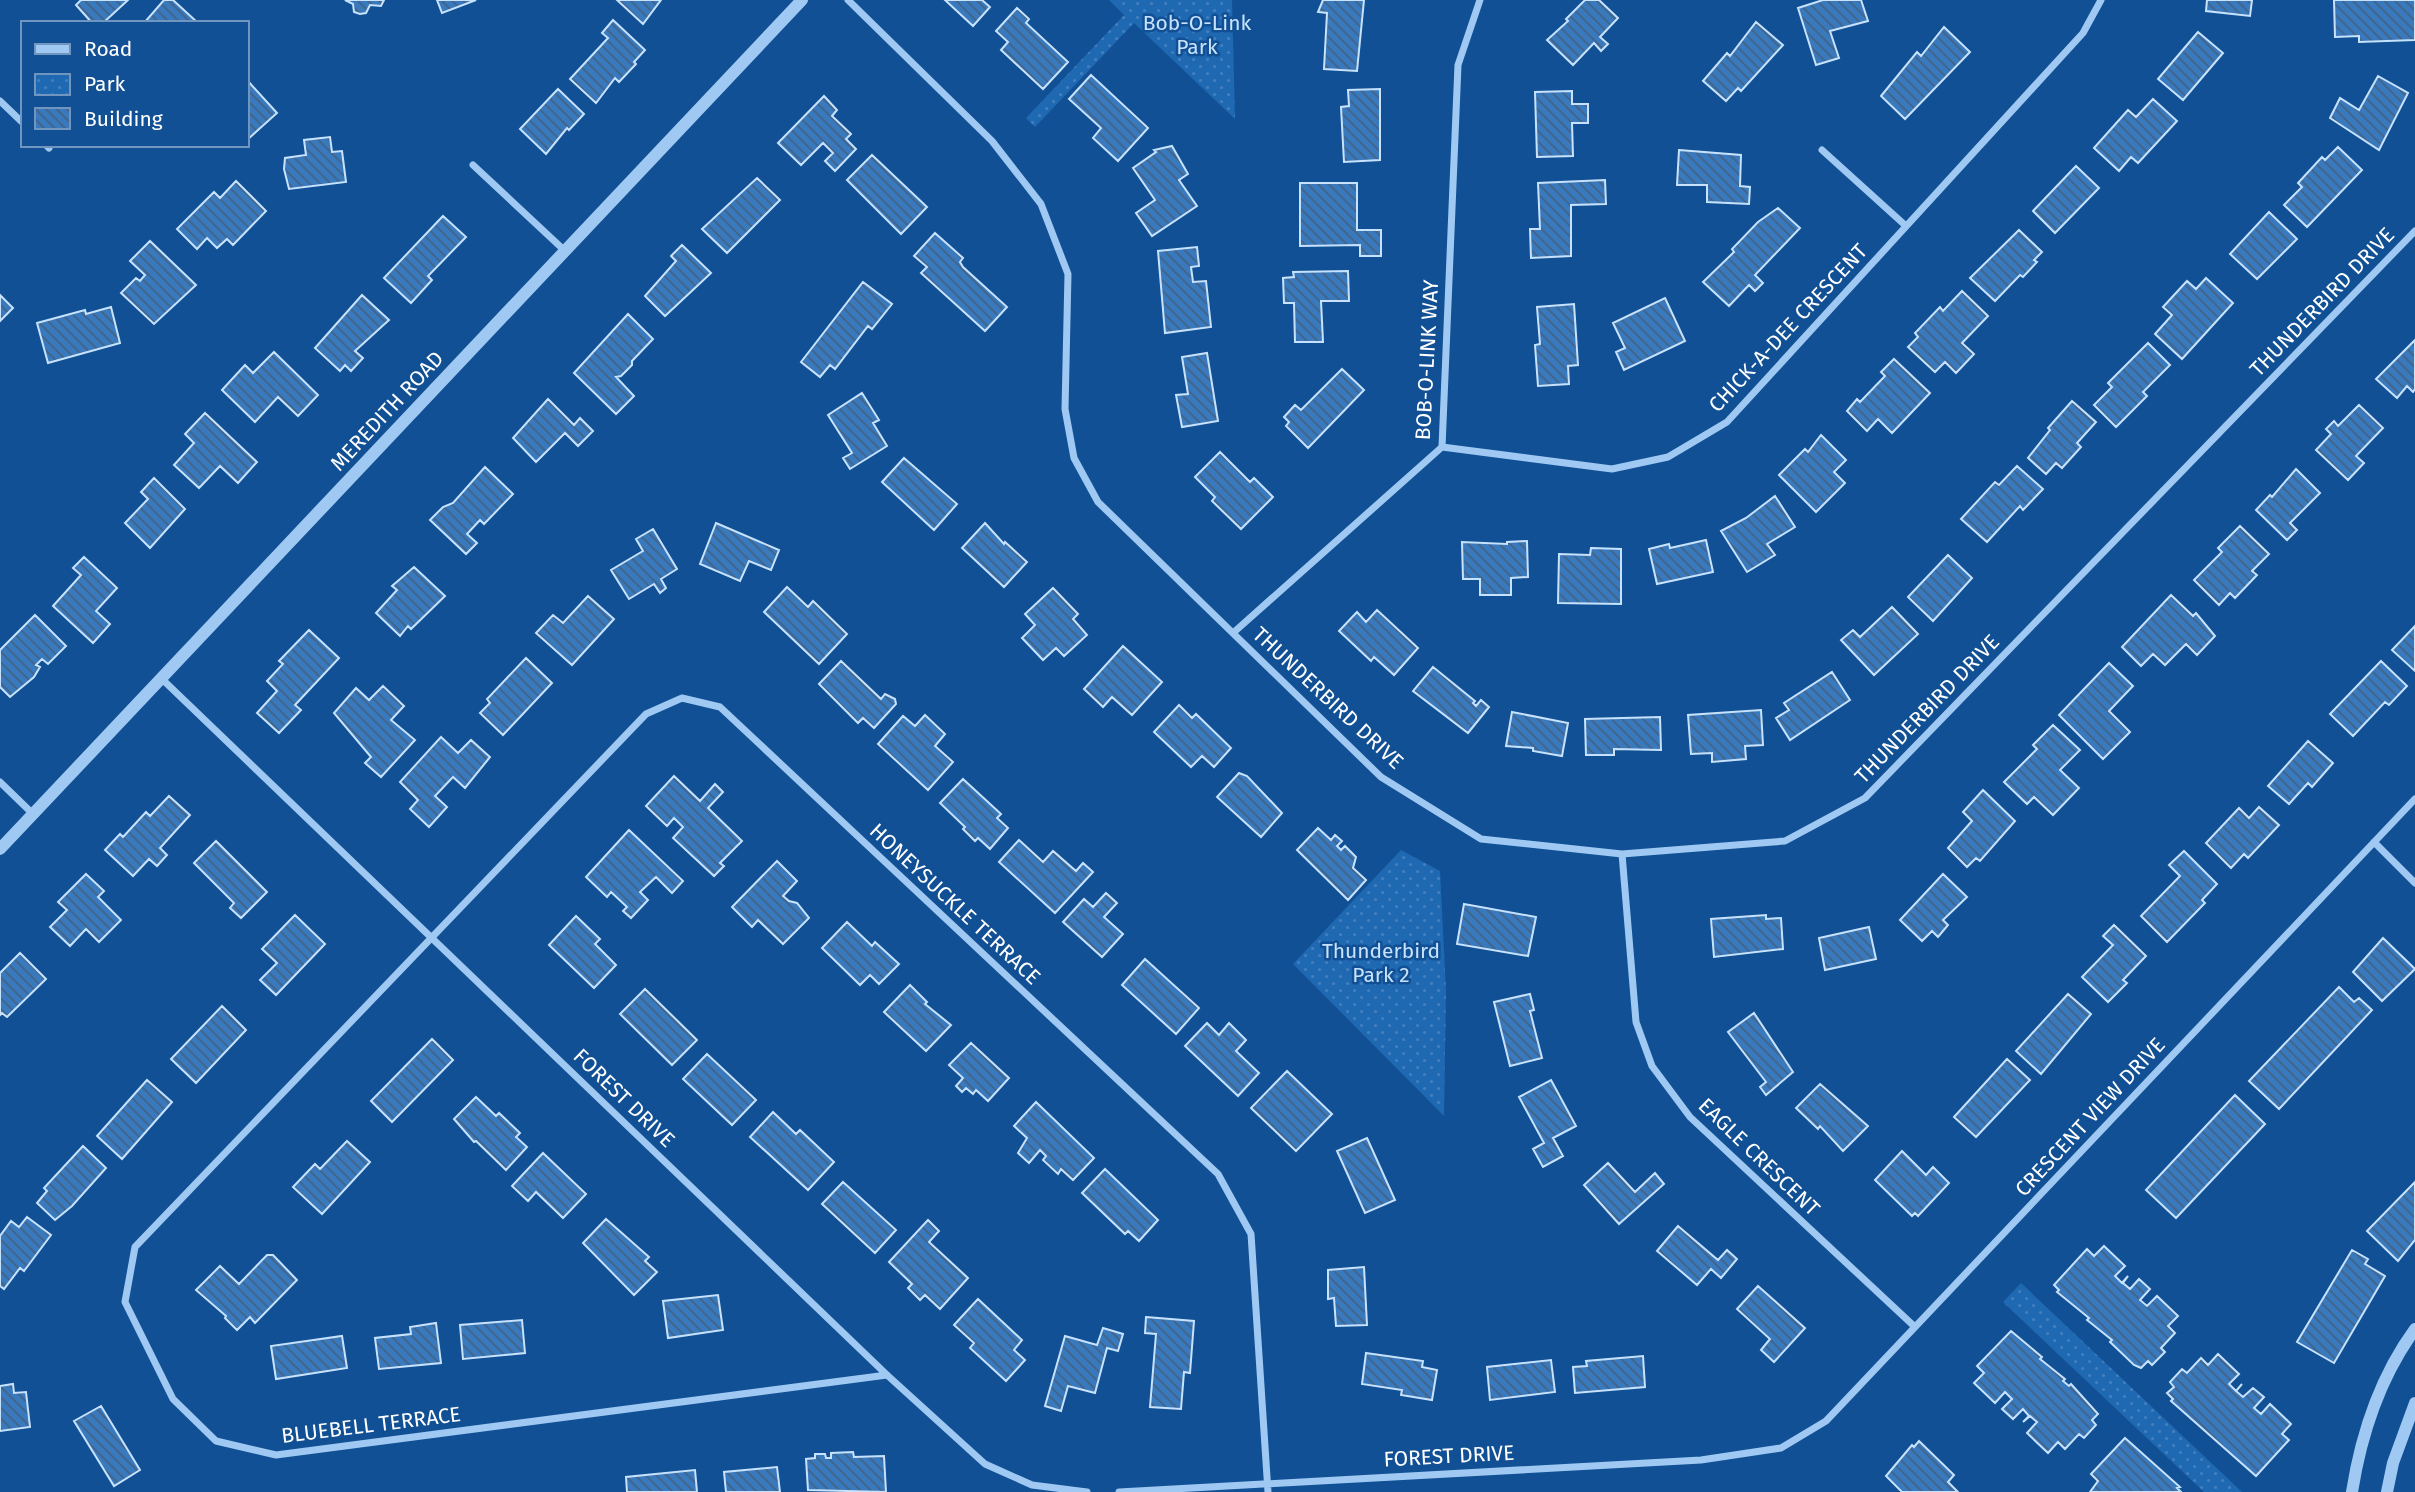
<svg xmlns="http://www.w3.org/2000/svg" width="2415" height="1492" viewBox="0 0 2415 1492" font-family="'Fira Sans',sans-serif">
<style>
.park{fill:url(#park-dots)}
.building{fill:url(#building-back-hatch);stroke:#c7e2fd;stroke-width:2}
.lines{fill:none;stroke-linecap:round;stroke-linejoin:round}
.minor{stroke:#9fc9f3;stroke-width:7}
.tertiary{stroke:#9fc9f3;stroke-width:12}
.labels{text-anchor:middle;stroke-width:5;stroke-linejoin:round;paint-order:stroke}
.park-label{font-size:21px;fill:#c7e2fd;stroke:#115094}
.street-label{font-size:21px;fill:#fff;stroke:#115094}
</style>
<defs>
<pattern id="park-dots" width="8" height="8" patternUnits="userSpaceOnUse" patternTransform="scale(1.75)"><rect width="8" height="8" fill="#1f68b2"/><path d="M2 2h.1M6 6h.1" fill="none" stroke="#417fbe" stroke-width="1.8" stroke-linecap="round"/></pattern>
<pattern id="building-back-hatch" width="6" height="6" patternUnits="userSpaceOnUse" patternTransform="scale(1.75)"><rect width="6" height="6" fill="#3979bd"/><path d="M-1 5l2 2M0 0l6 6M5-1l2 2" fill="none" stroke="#426284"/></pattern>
</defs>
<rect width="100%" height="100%" fill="#115094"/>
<path class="park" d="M1109,0H1232L1235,119L1134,23L1035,127L1026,118L1124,15Z
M1401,850L1440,871L1446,991L1444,1116L1293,964Z
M2021,1283L2242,1492H2204L2003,1302Z"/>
<path class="building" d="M81,0H128L103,23H92L76,5Z
M164,0H173L198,23H144Z
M345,0H384L381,6L370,5L366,13L360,14L354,12L353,4Z
M437,0H476L442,13Z
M617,0H661L643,24Z
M945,0H982L990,7L973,26Z
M1323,0H1364L1357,71L1324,69L1327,13L1318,12Z
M1585,0H1599L1618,18L1600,37L1608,44L1601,51L1594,43L1573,65L1547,40L1568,21L1566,19Z
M1823,0H1861L1868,21L1830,31L1839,58L1816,65L1798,8Z
M2207,0H2252L2250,16L2206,11Z
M2334,0H2415V40L2359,42V36L2335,37Z
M1017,8L1029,19L1026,23L1068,62L1043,89L1001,50L1008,42L996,31Z
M613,20L645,50L634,62L636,64L619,82L615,78L596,103L570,79L608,38L602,33Z
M1756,22L1783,45L1741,91L1738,88L1726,101L1703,81L1727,53L1730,56Z
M1944,27L1970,52L1905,119L1881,96L1917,52L1921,56Z
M2198,32L2223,53L2183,100L2158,79Z
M1091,75L1148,128L1118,161L1093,138L1101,128L1069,99Z
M2378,76L2408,93L2379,150L2330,118L2340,98L2359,110Z
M247,80L277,113L247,140Z
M558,89L584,114L569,130L567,128L546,154L520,129Z
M1380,89V160L1344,162L1341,107L1349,106L1348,90Z
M1572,91V104H1588V123H1572L1573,156L1537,157L1535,92Z
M824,96L837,110L832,116L851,134L846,139L856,149L835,171L825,161L833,153L823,143L801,165L778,143Z
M2153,99L2177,121L2138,163L2131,157L2119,171L2094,148L2128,110L2136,117Z
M330,137L332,152L342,151L346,182L289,189L284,169L285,158L306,155L304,140Z
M1172,146L1188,174L1179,180L1197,206L1152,236L1136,213L1155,200L1133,168L1156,152L1154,150Z
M2338,147L2362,170L2307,227L2284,205L2302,187L2298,183L2322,157L2325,160Z
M1679,150L1741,155L1740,186L1750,187L1749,204L1707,202V185H1677Z
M872,155L927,207L901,234L847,180Z
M2076,166L2099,188L2055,233L2033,211Z
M757,178L780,200L727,253L702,229Z
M1605,180L1606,204L1571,205V256L1531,258L1530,229H1540L1538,183Z
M236,181L266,211L233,245L227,239L217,248L207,238L197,249L177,229L214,192L220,198Z
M1300,183H1357V230H1381V256H1360V245L1300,246Z
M1778,208L1800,228L1755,275L1763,283L1755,291L1749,285L1729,306L1703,282L1734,252L1732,249L1758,222Z
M2269,212L2297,239L2257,279L2230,254Z
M443,216L466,237L428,276L432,280L411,303L384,278Z
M2019,230L2042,252L2034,260L2037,262L2023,277L2020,275L1995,301L1970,278Z
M935,233L963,258L960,262L963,267L1007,307L985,331L921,273L927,267L914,256Z
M150,241L196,285L154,324L121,293L136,278L140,281L145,275L130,261Z
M682,245L711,273L665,316L645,296L676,261L671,256Z
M1197,247L1199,266L1191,267L1193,282L1206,281L1211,327L1165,333L1158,251Z
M1348,271L1349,301H1321L1323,342H1295L1294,303H1284L1283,278L1294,277L1293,272Z
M2206,278L2233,303L2182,359L2155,334L2172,315L2163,307L2187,281L2196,289Z
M863,282L892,304L872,329L868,326L835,369L830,365L820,377L801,362Z
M1962,291L1988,316L1962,343L1974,354L1956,373L1945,362L1935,372L1908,347L1918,337L1915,333L1940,307L1943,311Z
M0,295L13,308L0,321Z
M362,295L389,320L355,351L363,358L351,371L345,365L340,371L315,348Z
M1665,298L1685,341L1624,370L1616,352L1625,348L1613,323Z
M1574,304L1578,365L1568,366L1569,384L1538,386L1535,345L1540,344L1537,307Z
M111,307L120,343L48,363L37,323L85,310L86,314Z
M628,314L653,339L632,361V365L621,376L616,377L634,396L616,414L574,373Z
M2415,340V389L2413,392L2407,386L2397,398L2376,379Z
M2148,343L2170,365L2143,392L2147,396L2116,427L2094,405L2112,387L2108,383Z
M274,352L318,395L298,416L278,397L255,422L222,390L245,365L253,373Z
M1207,353L1218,421L1182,427L1176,395L1188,394L1182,357Z
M1894,359L1930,393L1892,433L1878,419L1867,431L1847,411L1857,399L1860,402L1885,376L1881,372Z
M1342,369L1364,390L1308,448L1286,426L1289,422L1284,417L1295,405L1301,410Z
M862,393L879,420L873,423L887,446L850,469L843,458L852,453L828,415Z
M548,399L574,425L580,418L593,431L578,446L565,433L536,462L513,438Z
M2072,401L2096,422L2077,443L2081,447L2062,468L2056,463L2046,474L2028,458L2050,430L2048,428Z
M2359,405L2383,428L2356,456L2364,463L2348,480L2316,450L2331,434L2326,429L2334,421L2338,426Z
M205,413L257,462L238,483L220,466L199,488L174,465L194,443L185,434Z
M1821,435L1846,460L1834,472L1845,483L1816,512L1779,475L1805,449L1808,452Z
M1220,452L1250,482L1254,478L1273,497L1241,529L1212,501L1215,497L1195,477Z
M904,458L957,504L934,530L882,482Z
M2017,466L2043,489L2023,510L2020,506L1987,542L1961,519L1995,482L1999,485Z
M485,467L513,494L484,524L480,520L467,534L477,543L466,554L430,520L443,507L453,503Z
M2296,469L2320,493L2290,523L2297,530L2287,540L2256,510L2270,495L2272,497Z
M154,478L185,509L150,548L125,523L148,499L141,492Z
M1775,496L1795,527L1767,544L1775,555L1747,572L1721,531L1746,518Z
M716,523L779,550L771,570L749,561L740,581L700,564Z
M985,523L1004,544L1005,542L1027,562L1004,587L962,548Z
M2240,526L2269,554L2252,571L2257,575L2235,598L2230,593L2219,605L2194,580L2222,552L2218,548Z
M653,529L677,569L661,579L666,588L660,593L654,584L629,599L611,570L643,551L636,539Z
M1706,540L1713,572L1657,584L1649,549L1669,544L1670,548Z
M1527,541L1528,577L1511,578V595H1480V579H1463L1462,542L1507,544V542Z
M1591,548L1621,549V604L1558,603L1559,554L1590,555Z
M1948,555L1972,578L1933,621L1908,597Z
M84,557L117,588L96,611L110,624L93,643L53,606L81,575L73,568Z
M414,567L445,596L411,629L408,626L400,636L376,613L397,590L392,586Z
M787,587L808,607L813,601L847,634L819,664L764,612Z
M1053,588L1078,614L1073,619L1087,635L1064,656L1056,648L1043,660L1022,638L1035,625L1025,614Z
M2171,595L2193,616L2196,613L2215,636L2197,655L2186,644L2165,665L2153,654L2141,666L2122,647Z
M588,596L614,619L572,665L536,633L553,615L563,623Z
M1892,607L1918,634L1874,675L1841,640L1853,630L1860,637Z
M1377,610L1418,648L1394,675L1374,657L1371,661L1339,631L1357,612L1366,622Z
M35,615L66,646L48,664L42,659L36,665L40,667L34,677L10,697L0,687V650Z
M2415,626V671L2392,650Z
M309,630L339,658L295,705L301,710L279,733L257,713L277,691L267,681L283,664L279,661Z
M1123,646L1162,682L1132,715L1112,697L1103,707L1084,689Z
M526,658L552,683L503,735L480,713L490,703L487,699Z
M841,661L881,699L885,694L895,699L896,704L874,728L863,718L858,723L819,684Z
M2381,661L2407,686L2389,705L2385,702L2353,736L2330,714Z
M2109,663L2133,686L2109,711L2130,732L2103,759L2059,715Z
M1433,667L1475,701L1473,703L1476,706L1481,700L1489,707L1468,733L1413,691Z
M1832,672L1850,700L1790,740L1776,718L1789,710L1784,703Z
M383,686L404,706L391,720L415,740L381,777L365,763L371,757L334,713L356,688L369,700Z
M1179,705L1192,718L1196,714L1231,748L1214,767L1202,756L1191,767L1154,732Z
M1761,710L1763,745L1745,746L1746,759L1712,762V753L1691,754L1688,715Z
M1512,712L1568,723L1562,756L1533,751V748L1506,746Z
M925,715L945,734L935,746L953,762L928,790L878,744L903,716L915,726Z
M1660,717L1661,750L1614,749V755H1586L1585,719Z
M2053,725L2080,750L2060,770L2079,788L2053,815L2034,797L2027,804L2004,782L2037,749L2033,745Z
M441,737L458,753L471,740L490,757L465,788L453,777L435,796L447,807L429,827L410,809L418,800L400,782Z
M2308,741L2333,763L2312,787L2308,783L2289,804L2268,786Z
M1239,773L1247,776L1282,813L1261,837L1217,797Z
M674,776L700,801L715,784L723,792L708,808L742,841L720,863L724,866L714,876L673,838L683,827L674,818L667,826L646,806Z
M963,779L1001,814L997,818L1008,828L990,849L978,838L975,841L963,829L965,827L940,803Z
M1983,790L2015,821L1980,861L1976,858L1967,867L1948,848L1972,821L1963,812Z
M169,796L190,815L160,848L167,855L157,866L149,859L133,876L105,850L120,834L123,837L146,812L150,816Z
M2259,807L2279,825L2248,858L2244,854L2231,868L2206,843L2239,808L2249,818Z
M1318,828L1331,840L1335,835L1342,841L1337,846L1341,850L1345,846L1356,857L1353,868L1366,880L1348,900L1297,850Z
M629,830L683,881L672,893L656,877L640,892L648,900L631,918L623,911L627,907L611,892L607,897L586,877Z
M1019,840L1043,862L1053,851L1076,871L1083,863L1093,872L1055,913L999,862Z
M216,841L267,892L241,918L230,908L234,903L194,863Z
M2184,851L2217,884L2202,900L2205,903L2167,942L2141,916L2180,876L2169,865Z
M777,861L797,881L783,896L789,901L797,903L809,918L783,944L758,920L752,927L732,907Z
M86,874L104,891L98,897L121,920L99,942L86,929L70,946L50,927L67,910L58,902Z
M1943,874L1967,897L1943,920L1948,925L1938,937L1932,931L1922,941L1900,920Z
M1106,893L1117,903L1104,917L1123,934L1102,957L1063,922L1084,899L1093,907Z
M1464,904L1536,917L1528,956L1457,944Z
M295,915L325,944L276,995L260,980L277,963L262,949Z
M1766,915V919L1781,918L1783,949L1714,957L1711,919Z
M576,916L600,939L595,944L616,965L594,988L549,945Z
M847,922L872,946L875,942L899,964L879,984L870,975L860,985L822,948Z
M2114,925L2146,956L2123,980L2127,983L2108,1002L2082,977L2113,945L2103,936Z
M1869,927L1876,959L1825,970L1819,938Z
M2383,938L2415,969L2382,1001L2353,972Z
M20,953L46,979L7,1017L2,1013L0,1015V973Z
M1145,959L1199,1008L1176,1034L1122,985Z
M910,985L927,1002L925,1004L951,1025L926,1051L884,1012Z
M2339,987L2354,1002L2359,998L2372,1010L2279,1109L2249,1081Z
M645,989L697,1040L672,1065L620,1014Z
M1530,994L1534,1010L1530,1011L1542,1058L1510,1066L1494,1002Z
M2068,994L2091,1014L2041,1074L2016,1051Z
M222,1006L246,1030L196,1083L171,1059Z
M1754,1013L1793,1072L1766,1095L1760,1087L1766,1082L1728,1032Z
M1207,1023L1219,1035L1229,1023L1246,1040L1236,1051L1259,1073L1238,1096L1185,1046Z
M432,1039L453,1060L392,1122L371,1101Z
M971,1043L1009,1078L988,1101L976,1090L973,1094L966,1088L962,1092L956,1086L963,1078L949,1065Z
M707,1054L756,1100L732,1125L683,1079Z
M2007,1059L2030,1080L1976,1137L1954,1117Z
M1287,1071L1332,1114L1296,1151L1251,1108Z
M147,1080L172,1102L122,1159L97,1136Z
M1551,1080L1576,1126L1553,1138L1563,1156L1543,1167L1533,1149L1544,1143L1519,1097Z
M1820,1084L1868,1126L1843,1151L1820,1126L1818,1129L1796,1108Z
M2235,1095L2265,1124L2176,1218L2146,1190Z
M476,1097L496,1116L499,1113L520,1133L516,1137L527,1147L506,1170L476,1141L474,1142L454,1119Z
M1036,1102L1094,1158L1073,1180L1061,1169L1058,1174L1043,1160L1046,1156L1040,1150L1029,1163L1018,1153L1027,1138L1014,1126Z
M773,1112L796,1134L800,1130L834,1162L808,1190L750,1137Z
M1367,1138L1395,1200L1365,1213L1337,1151Z
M347,1141L370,1162L322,1214L293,1187L315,1164L320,1169Z
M83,1146L106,1168L72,1206L55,1220L37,1203L47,1191L44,1188Z
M1902,1151L1926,1175L1933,1167L1949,1183L1918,1216L1915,1213L1912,1216L1875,1180Z
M543,1153L586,1194L563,1218L536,1192L528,1201L512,1186Z
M1608,1163L1635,1192L1655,1173L1664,1184L1619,1224L1584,1185Z
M1105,1169L1158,1220L1139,1241L1128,1231L1125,1234L1082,1193Z
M843,1182L896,1230L875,1253L822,1204Z
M2415,1182V1240L2398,1261L2367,1231Z
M27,1217L51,1235L24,1271L20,1268L4,1289L0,1286V1236L11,1221L19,1227Z
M606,1219L649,1257L645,1261L657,1272L634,1295L583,1243Z
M928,1220L939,1231L929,1242L968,1278L940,1309L925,1295L920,1300L908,1288L912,1284L889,1262Z
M1678,1226L1718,1260L1727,1250L1737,1259L1721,1278L1711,1269L1697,1285L1657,1251Z
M2104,1246L2125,1266L2115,1276L2122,1283L2128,1276L2123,1283L2130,1289L2139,1279L2150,1289L2140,1300L2147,1306L2157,1296L2178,1316L2168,1326L2175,1333L2161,1348L2165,1352L2152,1365L2148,1361L2141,1368L2134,1365L2110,1342L2112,1340L2087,1320L2089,1318L2057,1292L2059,1290L2054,1285L2087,1249L2094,1256Z
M2352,1250L2368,1259L2365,1264L2385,1276L2334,1363L2297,1342Z
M267,1255H273L297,1280L255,1323L250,1317L237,1330L225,1318L226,1316L196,1290L220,1266L239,1284Z
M1364,1267L1367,1325L1336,1326L1334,1298L1328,1299V1270Z
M1758,1286L1805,1328L1774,1362L1761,1350L1770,1339L1737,1309Z
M718,1295L723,1330L668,1338L663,1301Z
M978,1299L1022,1340L1014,1350L1025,1360L1006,1381L970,1348L974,1343L954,1325Z
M1146,1317L1194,1321L1190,1373L1184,1372L1181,1409L1150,1407L1156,1334L1145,1333Z
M522,1320L525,1353L463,1359L460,1325Z
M436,1323L441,1363L379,1369L375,1338L411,1334L410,1327Z
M1103,1328L1123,1334L1118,1351L1107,1348L1095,1393L1068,1386L1061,1411L1045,1406L1065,1336L1097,1345Z
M2011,1331L2042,1357L2040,1359L2065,1379L2063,1381L2069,1386L2071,1384L2098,1414L2092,1420L2096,1425L2084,1438L2079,1434L2065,1449L2058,1442L2048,1453L2027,1433L2037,1422L2030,1416L2023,1422L2029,1416L2023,1409L2013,1419L2002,1409L2012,1399L2005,1392L1995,1403L1974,1383L1984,1373L1977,1366Z
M342,1336L347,1368L276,1379L271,1346Z
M1366,1353L1423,1361L1422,1367L1437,1370L1432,1400L1401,1395L1402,1390L1362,1384Z
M2218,1354L2239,1374L2229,1384L2236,1391L2242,1384L2236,1391L2243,1397L2253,1388L2264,1397L2254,1408L2261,1414L2270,1404L2291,1424L2282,1434L2289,1440L2256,1476L2171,1401L2173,1399L2167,1393L2174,1387L2170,1382L2182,1369L2187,1373L2201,1358L2208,1365Z
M1643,1356L1645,1387L1575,1393L1573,1367L1587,1366L1586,1361Z
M1551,1360L1555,1392L1490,1400L1487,1367Z
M13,1384L14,1393L26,1392L30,1427L0,1431V1386Z
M101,1406L140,1470L114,1486L74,1421Z
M2125,1438L2180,1487L2177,1488L2181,1492H2090L2098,1481L2091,1474Z
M1919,1441L1954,1475L1948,1482L1958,1492H1902L1886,1476L1912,1445L1914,1447Z
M853,1452L854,1457L884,1456L886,1492L808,1490L806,1459L815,1458V1454H825L826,1458H831V1453Z
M777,1467L780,1492H726L724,1472Z
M695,1470L697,1492H627L626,1477Z"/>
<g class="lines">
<path class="minor" d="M848,0L992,141L1041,204L1068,274L1065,409L1074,458L1098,502L1381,777L1481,839L1622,854L1785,841L1865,798L2415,231
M0,101L23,123
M46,145L49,148
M1822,150L1906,226
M473,165L564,250
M1442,447L1612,469L1668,457L1727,422L2083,33L2101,0
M1233,633L1442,447L1458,65L1480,0
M163,680L887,1375L985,1464L1032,1485L1087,1492
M0,782L33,814
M2374,842L2415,883
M1622,854L1636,1022L1652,1066L1690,1117L1915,1327
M887,1375L276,1455L216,1441L173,1399L125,1302L135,1247L646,714L682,698L720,707L1218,1174L1251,1234L1268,1492
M1119,1492L1701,1460L1781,1448L1826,1421L2415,799"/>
<path class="tertiary" d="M0,849L802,0
M2352,1492C2361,1435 2380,1377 2415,1329
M2387,1492L2393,1463L2415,1403"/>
</g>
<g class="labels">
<g class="park-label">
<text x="1197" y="30">Bob-O-Link<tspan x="1197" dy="24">Park</tspan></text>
<text x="1381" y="958">Thunderbird<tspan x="1381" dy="24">Park 2</tspan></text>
</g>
<g class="street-label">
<text transform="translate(2322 302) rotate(-46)" y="7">THUNDERBIRD DRIVE</text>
<text transform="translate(1788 328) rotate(-47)" y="7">CHICK-A-DEE CRESCENT</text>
<text transform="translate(1427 360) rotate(-87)" y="7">BOB-O-LINK WAY</text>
<text transform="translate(387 411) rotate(-47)" y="7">MEREDITH ROAD</text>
<text transform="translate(1328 698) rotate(43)" y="7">THUNDERBIRD DRIVE</text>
<text transform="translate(1927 709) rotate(-46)" y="7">THUNDERBIRD DRIVE</text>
<text transform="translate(955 904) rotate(43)" y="7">HONEYSUCKLE TERRACE</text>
<text transform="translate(624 1098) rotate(44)" y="7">FOREST DRIVE</text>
<text transform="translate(2090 1117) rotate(-47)" y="7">CRESCENT VIEW DRIVE</text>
<text transform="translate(1759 1157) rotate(44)" y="7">EAGLE CRESCENT</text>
<text transform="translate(371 1425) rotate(-7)" y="7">BLUEBELL TERRACE</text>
<text transform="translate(1449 1456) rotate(-3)" y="7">FOREST DRIVE</text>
</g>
</g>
<rect x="21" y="21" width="228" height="126" fill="#115094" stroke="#7096bf" stroke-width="2"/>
<rect x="35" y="44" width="35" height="10" fill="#9fc9f3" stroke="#7096bf" stroke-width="2"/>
<text x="84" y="56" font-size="21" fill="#ffffff">Road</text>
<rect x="35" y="74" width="35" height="21" fill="url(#park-dots)" stroke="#7096bf" stroke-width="2"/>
<text x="84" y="91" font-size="21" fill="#ffffff">Park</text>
<rect x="35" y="108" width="35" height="21" fill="url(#building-back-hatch)" stroke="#7096bf" stroke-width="2"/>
<text x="84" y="126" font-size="21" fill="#ffffff">Building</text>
</svg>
